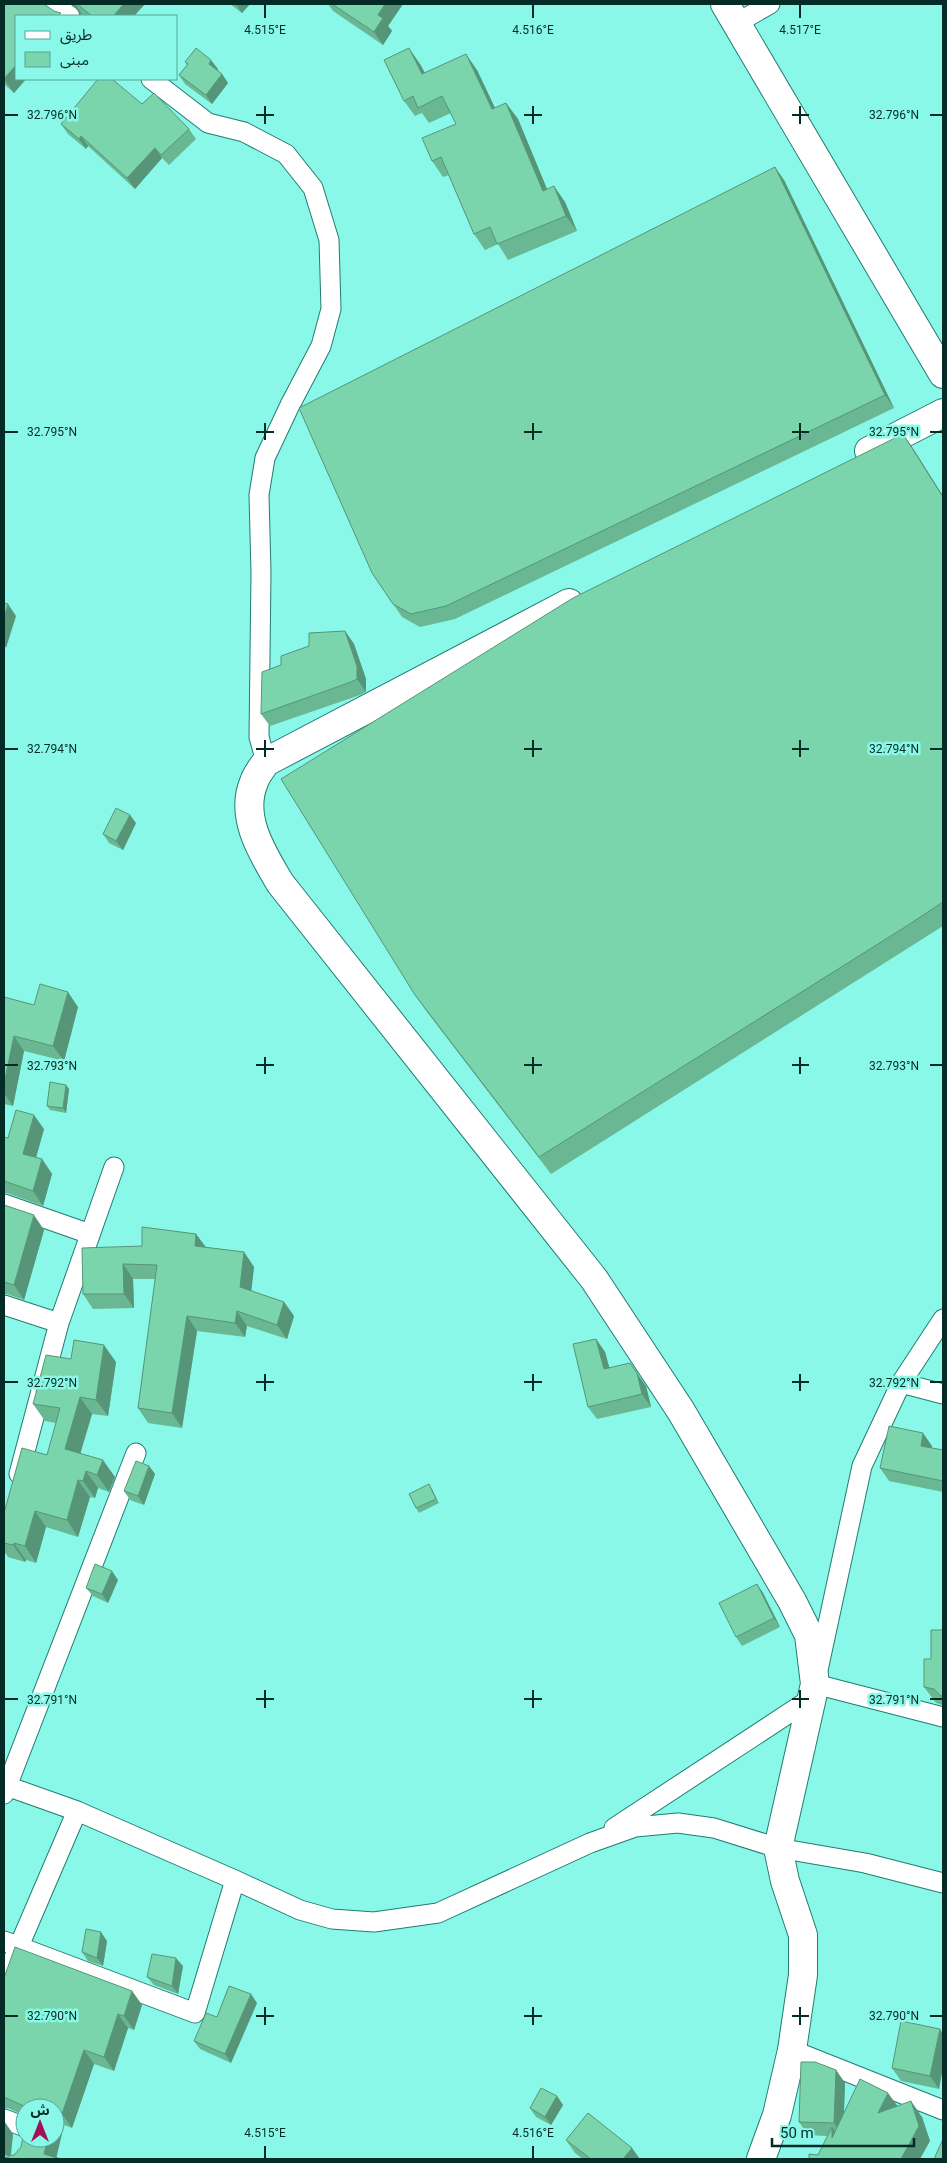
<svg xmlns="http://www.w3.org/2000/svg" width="947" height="2163" viewBox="0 0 947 2163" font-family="Roboto,'Noto Sans Arabic',sans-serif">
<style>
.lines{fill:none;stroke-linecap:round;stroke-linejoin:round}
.street-casing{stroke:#217c71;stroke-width:21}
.secondary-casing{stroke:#217c71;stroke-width:30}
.street{stroke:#fff;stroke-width:19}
.secondary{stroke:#fff;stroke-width:28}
.wall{fill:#6ab794}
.shaded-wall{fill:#569578}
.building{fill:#7bd5ac;stroke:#569578}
.ticks{fill:none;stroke:#052b26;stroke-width:2}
.ticks-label{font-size:12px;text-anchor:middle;fill:#052b26;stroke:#89f8e8;stroke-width:5;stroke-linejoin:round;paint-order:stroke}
</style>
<rect width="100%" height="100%" fill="#89f8e8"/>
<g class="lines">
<g class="street-casing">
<path id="street" d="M54,4L70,16
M737,23L770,4
M151,79L208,123L244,132L286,154L313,188L329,240L331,309L321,346L290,405L265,458L259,495L261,573L259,737L266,762
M4,1204L90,1234
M4,1305L59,1323
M943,1319L901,1383L862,1466L815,1684L943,1717
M901,1383L943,1394
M19,1474L59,1323L114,1167
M4,1785L77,1811L235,1880L300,1910L332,1919L374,1922L438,1913L590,1843L635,1827L678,1823L714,1828L778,1848L865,1863L943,1883
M4,1794L136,1453
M614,1828L812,1698
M4,1941L195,2013L235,1880
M4,1981L77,1811
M792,2050L943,2110
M4,2119L25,2127"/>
</g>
<g class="secondary-casing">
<path id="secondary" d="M725,4L943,374
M869,451L943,413
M569,603L266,762C262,768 256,775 254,782C239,817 263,854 280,883L594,1279L681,1411L792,1601L809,1635L815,1684L778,1848L785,1881L803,1935V1975L792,2050L777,2115L761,2159"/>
</g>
<use href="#street" class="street"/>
<use href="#secondary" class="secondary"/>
</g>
<path class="wall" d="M4,4L16,79H26L14,93L4,84Z
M72,4H145L134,16H85L82,14L81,15L74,5Z
M230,4H250L242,13Z
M328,4H403L388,26L392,31L383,45L333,11Z
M185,62L218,69L217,70L222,74L228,83L212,104L185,84L179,75L187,65Z
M420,64L425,73L477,70L495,108L506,103L518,119L547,189L565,202L577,231L508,260L498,244L485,250L474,234L449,175L443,177L432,161L456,124L451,113L429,123L422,113L415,116L404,101Z
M142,104L189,129L196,139L169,165L162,158L135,189L88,146L86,149L68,134L61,124Z
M784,180L894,408L455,619L420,627L402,617L372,573Z
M903,434L914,450L943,496V926L551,1174L427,1012L415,995Z
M345,631L354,644L366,679V692L360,695L270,726L261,714L281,665L309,646Z
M136,823L123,850L109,843L103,834Z
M4,997L34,1005L78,1007L64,1061L24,1051L13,1106L4,1104Z
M66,1085L69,1089L66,1113L50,1110L47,1106Z
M44,1129L36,1158L42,1159L52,1174L43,1206L7,1193L4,1194V1137L8,1138Z
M4,1205L44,1230L24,1300L7,1294L4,1295Z
M196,1234L206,1247L244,1252L254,1267L251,1291L284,1302L294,1316L287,1339L247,1326L245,1337L197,1331L182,1428L148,1423L138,1408L155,1279H133L134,1308L93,1309L83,1294L142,1246Z
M596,1339L605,1352L609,1367L646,1386L651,1407L597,1419L588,1407Z
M71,1359L116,1362L108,1416L92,1414L80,1453L115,1477L109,1492L98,1488L95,1498L90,1497L78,1537L46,1527L36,1563L26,1560L25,1562L8,1557L4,1551V1513L47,1455L56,1423L45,1421L33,1404Z
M932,1446V1448L943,1450V1492L889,1481L880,1468Z
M149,1466L155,1474L144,1505L130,1500L124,1491Z
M429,1484L432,1489L439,1503L419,1513L416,1508Z
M118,1580L108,1603L93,1596L86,1588Z
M757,1584L763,1593L780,1627L742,1646L736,1637Z
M943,1630V1705L936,1703L924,1687L931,1659Z
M107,1941L103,1966L88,1961L82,1952Z
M183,1966L178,1994L154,1985L147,1977Z
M4,1978L132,1991L142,2005L134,2030L128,2028L114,2071L94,2064L72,2128L64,2125L56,2157L61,2159H4V2121L13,2134L11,2156L14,2155L55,2138V2108H25V2116L8,2108L4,2109Z
M257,2003L231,2063L200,2049L194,2041L217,2017Z
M943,2034L939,2089L901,2081L892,2068Z
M836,2070L845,2083L844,2113L897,2106L922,2117L930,2141L818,2155L827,2136L808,2135L799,2122Z
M557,2096L563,2105L551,2125L536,2117L530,2108Z
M566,2140L640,2159H583L575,2153Z"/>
<path class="shaded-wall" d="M73,4H75L82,14L81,15Z
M124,4H145L134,16H113Z
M236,4H250L242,13Z
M385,4H403L388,26L392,31L383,45L374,32L378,15Z
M409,48L420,64L434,90L422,74Z
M466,54L477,70L503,125L492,109Z
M211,60L218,69L215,73L209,64Z
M16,65V79H26L14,93L4,79Z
M222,74L228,83L212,104L206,95Z
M506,103L518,119L554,206L543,191Z
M81,136L88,146L86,149L79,139Z
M155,148L162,158L135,189L127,178Z
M775,167L784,180L894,408L885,395Z
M554,186L565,202L577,231L566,216Z
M903,434L914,450L943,496V497Z
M8,604L16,616L6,648L4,644V618Z
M345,631L354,644L366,679V692L357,679Z
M130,815L136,823L123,850L116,841Z
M68,992L78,1007L64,1061L53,1046Z
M14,1036L24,1051L13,1106L4,1093V1084Z
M66,1085L69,1089L66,1113L63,1108Z
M34,1115L44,1129L33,1168L23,1154Z
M42,1159L52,1174L43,1206L33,1191Z
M34,1215L44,1230L24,1300L14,1285Z
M196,1234L206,1248L195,1246Z
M244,1252L254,1267L250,1302L240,1287Z
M123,1264L133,1279L134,1308L124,1294Z
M284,1302L294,1316L287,1339L277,1325Z
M237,1311L247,1326L245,1337L235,1323Z
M187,1316L197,1331L182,1428L172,1413Z
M596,1339L605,1352L613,1381L604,1369Z
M104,1345L116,1362L108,1416L96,1400Z
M630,1363L646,1386L651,1407L642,1394Z
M80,1397L92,1414L77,1465L65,1449Z
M923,1433L932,1446L930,1458L921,1446Z
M103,1460L115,1477L109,1492L97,1475Z
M149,1466L155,1474L144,1505L138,1496Z
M86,1471L98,1488L95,1498L83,1481Z
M78,1480L90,1497L78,1537L67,1520Z
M35,1511L46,1527L36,1563L25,1546Z
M14,1543L26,1560L25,1562L13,1545Z
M112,1571L118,1580L108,1603L102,1594Z
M757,1584L763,1593L780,1627L774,1618Z
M101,1932L107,1941L103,1966L97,1958Z
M176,1958L183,1966L178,1994L172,1986Z
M132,1991L142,2005L134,2030L124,2016Z
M251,1994L257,2003L231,2063L225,2054Z
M118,2014L128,2028L114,2071L104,2057Z
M940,2029L943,2034V2068L939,2089L930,2076Z
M84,2050L94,2064L72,2128L62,2114Z
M836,2070L845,2083L843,2136L834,2123Z
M888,2093L899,2108L878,2113Z
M557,2096L563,2105L551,2125L545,2117Z
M911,2101L922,2117L930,2141L920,2159H901Z
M55,2112L64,2125L56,2159L44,2154L48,2138H55Z
M4,2121L13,2134L10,2159L4,2155Z
M832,2127L843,2142L832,2138Z
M632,2148L640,2159H623Z"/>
<path class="building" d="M4,4H44L54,11L61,13L58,16H16V65L4,79Z
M77,4H124L113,16H92Z
M332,4H385L378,15L383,18L374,32Z
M196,48L211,60L209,64L222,74L206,95L179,75L188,64L185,62Z
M409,48L422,74L466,54L492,109L506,103L543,191L554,186L566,216L497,244L490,227L474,234L441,157L432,161L422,138L456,124L442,96L418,108L413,96L404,101L384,60Z
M98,79H112L142,104L154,93L189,129L161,155L155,148L127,178L81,136L79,139L61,124Z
M775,167L885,395L446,606L411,614L393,604L372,573L299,408Z
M903,434L943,497V902L905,927L539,1157L415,995L281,779L573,598Z
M4,603L8,604L4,618Z
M345,631L357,666V679L351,682L261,714L262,672L281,665V656L309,646V633Z
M116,808L130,815L116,841L103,834Z
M40,984L68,992L53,1046L14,1036L4,1084V997L34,1005Z
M50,1082L66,1085L63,1108L47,1106Z
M16,1110L34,1115L23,1154L42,1159L33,1191L4,1181V1137L8,1138Z
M4,1205L34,1215L14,1285L4,1282Z
M142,1227L196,1234L195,1246L244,1252L240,1287L284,1302L277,1325L237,1311L235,1323L187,1316L172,1413L138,1408L157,1265L123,1264L124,1294H83L82,1248L142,1246Z
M596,1339L604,1369L630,1363L637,1373L642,1394L588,1407L573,1344Z
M74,1340L104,1345L96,1400L80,1397L65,1449L103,1460L97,1475L86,1471L83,1481L78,1480L67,1520L35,1511L25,1546L14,1543L13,1545L4,1543V1513L22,1448L47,1455L60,1408L33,1404L46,1355L71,1359Z
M889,1426L923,1433L921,1446L943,1450V1481L880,1468Z
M136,1461L149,1466L138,1496L124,1491Z
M429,1484L436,1499L416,1508L409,1494Z
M95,1564L112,1571L102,1594L86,1588Z
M757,1584L774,1618L736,1637L719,1603Z
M931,1630H943V1696H941L934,1689L924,1687V1659H931Z
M86,1929L101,1932L97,1958L82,1952Z
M15,1947L132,1991L124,2016L118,2014L104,2057L84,2050L62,2114L55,2112V2108H25V2112L24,2106L4,2097V1978Z
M152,1954L176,1958L172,1986L147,1977Z
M229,1986L251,1994L225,2054L194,2041L206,2013L217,2017Z
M901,2021L940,2029L930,2076L892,2068Z
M801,2062H815L836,2070L834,2123L799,2122Z
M860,2079L888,2093L878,2113L911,2101L919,2126L901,2159H809V2154L818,2155L832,2127V2138Z
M541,2088L557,2096L545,2117L530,2108Z
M588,2113L632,2148L623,2159H591L566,2140Z
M25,2127V2138H48L44,2154L61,2159H13L4,2157V2153L8,2156L14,2155L21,2147Z
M943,2139V2159H934Z"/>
<path class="ticks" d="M265,5V18M533,5V18M800,5V18M265,106V124M533,106V124M800,106V124M5,115H18M256,115H274M524,115H542M792,115H809M930,115H942M265,423V440M533,423V440M800,423V440M5,432H18M256,432H274M524,432H542M792,432H809M930,432H942M265,740V757M533,740V757M800,740V757M5,749H18M256,749H274M524,749H542M792,749H809M930,749H942M265,1057V1074M533,1057V1074M800,1057V1074M5,1065H18M256,1065H274M524,1065H542M792,1065H809M930,1065H942M265,1374V1391M533,1374V1391M800,1374V1391M5,1382H18M256,1382H274M524,1382H542M792,1382H809M930,1382H942M265,1690V1708M533,1690V1708M800,1690V1708M5,1699H18M256,1699H274M524,1699H542M792,1699H809M930,1699H942M265,2007V2025M533,2007V2025M800,2007V2025M5,2016H18M256,2016H274M524,2016H542M792,2016H809M930,2016H942M265,2146V2158M533,2146V2158"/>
<g class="ticks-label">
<text x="265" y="34">4.515°E</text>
<text x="533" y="34">4.516°E</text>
<text x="800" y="34">4.517°E</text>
<text x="52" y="119">32.796°N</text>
<text x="894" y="119">32.796°N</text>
<text x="52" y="436">32.795°N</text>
<text x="894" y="436">32.795°N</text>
<text x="52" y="753">32.794°N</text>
<text x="894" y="753">32.794°N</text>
<text x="52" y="1070">32.793°N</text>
<text x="894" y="1070">32.793°N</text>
<text x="52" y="1387">32.792°N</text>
<text x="894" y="1387">32.792°N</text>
<text x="52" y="1704">32.791°N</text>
<text x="894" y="1704">32.791°N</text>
<text x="52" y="2020">32.790°N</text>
<text x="894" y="2020">32.790°N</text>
<text x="265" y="2137">4.515°E</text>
<text x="533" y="2137">4.516°E</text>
</g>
<rect width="947" height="2163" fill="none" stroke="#052b26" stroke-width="10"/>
<rect x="15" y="15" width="162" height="65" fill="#89f8e8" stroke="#54a69a"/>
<rect x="25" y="31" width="25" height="8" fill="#ffffff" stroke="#54a69a"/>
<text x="60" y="40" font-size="15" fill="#052b26">طريق</text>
<rect x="25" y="52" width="25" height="15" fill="#7bd5ac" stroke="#54a69a"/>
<text x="60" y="65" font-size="15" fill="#052b26">مبنى</text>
<g transform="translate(40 2123)"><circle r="24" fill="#89f8e8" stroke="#54a69a"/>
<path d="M0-4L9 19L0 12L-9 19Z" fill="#a30f50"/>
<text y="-8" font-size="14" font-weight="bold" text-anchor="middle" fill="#052b26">ش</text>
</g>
<path d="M772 2138v8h142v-8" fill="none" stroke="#052b26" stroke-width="2.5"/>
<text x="780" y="2138" font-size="15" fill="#052b26" stroke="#89f8e8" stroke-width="4" paint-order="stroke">50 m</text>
</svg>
